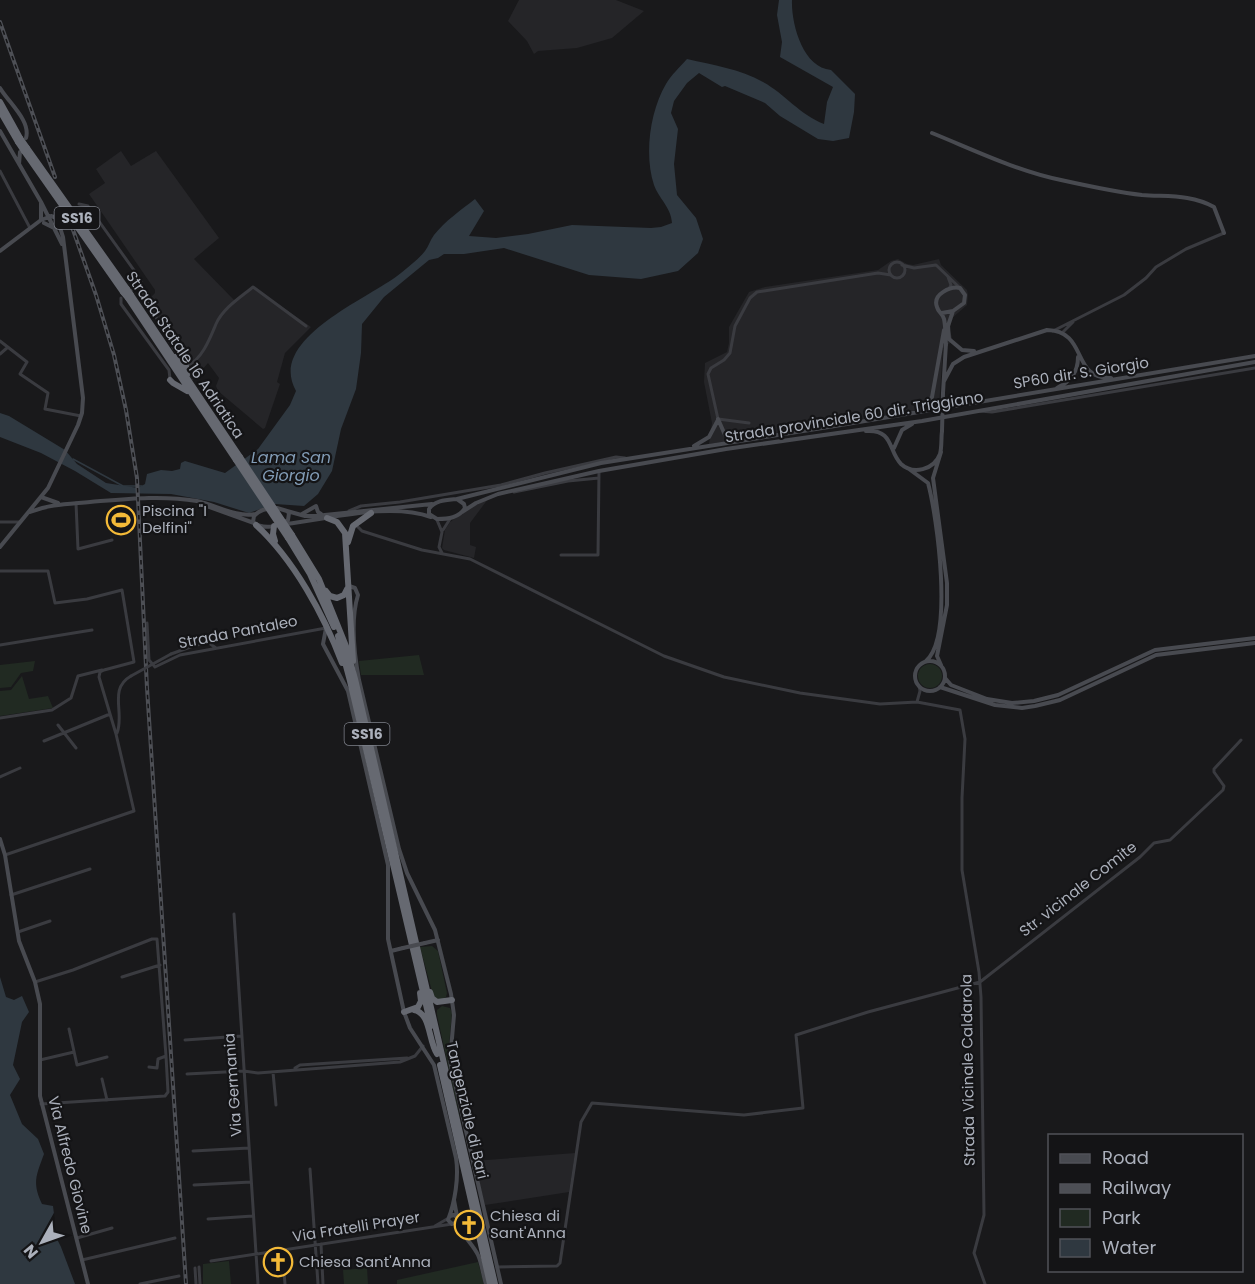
<svg xmlns="http://www.w3.org/2000/svg" width="1255" height="1284" viewBox="0 0 1255 1284" font-family="Poppins,sans-serif">
<style>
.built{fill:#252528}
.green{fill:#212a22}
.water{fill:#2f3840}
.lines{fill:none;stroke-linecap:round;stroke-linejoin:round}
.stream{stroke:#2f3840;stroke-width:1.5}
.street{stroke:#3a3b40;stroke-width:3}
.secondary{stroke:#484a50;stroke-width:4}
.highway{stroke:#666971;stroke-width:6}
.rail-casing{stroke:#4d4f55;stroke-width:4}
.rail{stroke:#141416;stroke-width:1.5;stroke-dasharray:4.5;stroke-linecap:butt}
.street-bridge{stroke:#3a3b40;stroke-width:3}
.secondary-bridge{stroke:#484a50;stroke-width:4}
.highway-bridge{stroke:#666971;stroke-width:6}
.labels{text-anchor:middle;stroke-width:4.5;stroke-linejoin:round;paint-order:stroke}
.shield{fill:#141416;stroke:#7e818a;stroke-width:1.5}
.shield-label{font-size:14px;font-weight:bold;fill:#abb0bb}
.street-label{font-size:15px;fill:#abb0bb;stroke:#141416}
.poi-label{font-size:15px;fill:#abb0bb;stroke:#141416;text-anchor:start}
.water-label{font-size:16px;font-style:italic;fill:#829cb6;stroke:#141416}
</style>
<rect width="100%" height="100%" fill="#19191b"/>
<path class="built" d="M519,0H616L644,11L612,38L577,48L538,51L534,54L527,41L508,21Z
M121,151L131,166L156,151L219,238L194,259L234,300L255,288L311,327L285,353L277,382L280,384L265,428L263,429L218,391L216,386L219,378L208,363L192,381L146,302L155,293V290L89,194L105,183L96,169Z
M898,259L907,264L913,265L939,259L941,265L967,290L968,295L967,305L951,319L950,331L953,341L943,348L939,407L709,444L712,423L704,382L705,363L727,352L729,343V327L749,292L765,287L878,270L891,261Z
M488,499L470,523V545L476,547L474,558L444,550L442,548L445,530L450,522L472,507Z
M575,1153L569,1192L485,1205L474,1161Z"/>
<path class="green" d="M419,655L424,675H361L359,661Z
M35,661L33,671L21,673L11,687L0,688V665Z
M918 676a12 12 0 1 1 24 0a12 12 0 1 1-24 0Z
M22,676L29,699L48,696L53,708L0,716V691L11,690Z
M432,946L438,951L447,993L446,997L439,1001L433,995L420,947Z
M442,1006L450,1008L452,1013L448,1056L462,1129L437,1015V1010Z
M229,1261L231,1284H203V1264Z
M478,1262L484,1284H397V1280Z
M367,1268L368,1284H344L343,1270Z"/>
<path class="water" d="M779,0H792C791,24 803,68 831,70L855,94L854,112L849,138L833,141L818,139L780,116L765,103L725,86L722,87L699,73L687,83L674,101L671,113L678,129L674,164L677,195L696,218L703,239L698,253L678,271L641,279L589,275L504,248L464,254H444L438,258L429,260L384,297L362,324L361,353L356,389L341,429L332,471L318,494L304,506L275,504L249,513L214,502L171,494L111,493L75,471L41,453L0,437V413L9,416L65,450L77,464L106,483L138,488L145,484L147,474L161,470L172,471L180,469L181,463L185,461L225,473L258,449L290,405L296,391C266,338 371,298 401,273C409,266 419,259 425,251C429,246 430,240 434,235C445,221 461,210 475,199L484,211L469,236L496,238L528,234L572,225L651,228L661,227L672,223C671,207 659,199 654,185C644,155 650,111 666,84C671,75 680,67 687,59C713,65 740,69 763,82C785,94 800,115 824,124L827,102L833,87L780,57L782,42L777,15Z
M0,977L6,997L14,1000L22,996L29,1012L22,1022L13,1065L20,1079L10,1095L22,1124L38,1139L44,1154C36,1176 32,1183 42,1204L53,1206L54,1214L49,1223L61,1247L75,1284H0Z"/>
<g class="lines">
<path class="stream" d="M73,459L123,486H142"/>
<path class="street" d="M0,171L30,228
M79,204L88,206L141,280L140,287L143,294L174,349L182,358
M889 270a8 8 0 1 1 16 0a8 8 0 1 1-16 0Z
M902,265L914,268L936,265L960,288
M948,277L951,285L949,289
M132,290L140,287
M121,298V304L169,370L170,379
M1053,331L1124,295L1146,278L1156,267L1186,249L1224,233
M1062,333L1073,322
M0,341L27,362L20,374L48,393L45,409L81,416
M0,354L8,347
M187,365C201,362 211,336 216,324C223,308 241,297 253,287L306,326
M980,411L992,412L1255,368
M749,423L718,419L708,374L711,368L724,360L730,353L735,326L750,298L757,292L764,291L878,273L891,275
M514,492L568,481L599,478
M76,503L78,549L112,540
M349,511L361,506L400,502L501,485L545,473L616,457L625,458
M437,520L442,532L439,547L442,553
M0,522H20
M356,525L362,531L422,550L470,559L664,656L724,677L800,693L880,704L917,702L960,710L965,739L962,798V870L979,972L981,997L984,1215L974,1253L985,1284
M443,530L450,519
M561,555H598L599,471
M0,571H48L55,603L87,599L122,590L134,662L104,670L100,672L99,677L116,734L134,811L5,855
M147,623L149,660L155,667L180,655L326,628
M0,645L92,630
M171,654L196,645L209,643L216,648
M917,702L920,691L919,686
M0,718L52,710L71,698L78,676L102,670
M58,725L76,748
M117,733C125,713 108,689 131,676
M44,741L110,714
M0,777L20,768
M11,895L90,869
M234,914L258,1284
M18,932L50,921
M122,977L160,965
M35,982L73,970L152,939H157L166,1056L158,1059L157,1068L149,1067
M69,1029L77,1065L107,1057
M185,1040L242,1036
M40,1060L74,1052
M295,1068L300,1065L407,1058
M273,1072L276,1105
M187,1074L244,1071L258,1073L400,1062L415,1056L423,1046
M102,1079L107,1100
M41,1104L165,1096L168,1092L166,1056
M193,1151L249,1148
M310,1169L318,1284
M194,1185L251,1182
M208,1219L253,1216
M435,1226L447,1219
M77,1238L112,1228
M321,1244L323,1284
M282,1250L285,1284
M82,1260L175,1238
M211,1261L452,1224
M199,1267L200,1284
M497,1267L557,1266L560,1263L581,1122L592,1103L744,1115L803,1108L796,1035L868,1012L980,982L1140,857L1154,843L1170,840L1223,790L1224,786L1214,772V769L1241,740
M195,1268L196,1284
M140,1284L179,1276"/>
<path class="secondary" d="M0,88C9,103 31,121 26,138
M0,131L41,202L62,244
M932,133C974,150 1017,171 1061,180C1088,186 1115,192 1142,195C1167,197 1191,194 1214,207L1224,233
M19,164L20,152
M41,203V219
M44,223L54,228
M0,251L41,220L49,217
M953,311L948,326L949,339L962,350L974,351
M942,313L953,311L964,303L965,295L960,288C951,286 932,294 937,307C938,312 943,314 944,319C946,328 945,337 946,345
M944,381L953,364L964,357L1047,330C1089,331 1070,379 1111,378
M1057,388C1071,381 1078,372 1078,357
M943,393L946,343
M917,411L927,404L932,397L944,330
M718,419L725,435L735,439L746,438
M866,431C894,429 888,451 901,464C913,475 934,470 940,454C942,447 941,438 942,431
M694,446L709,437L718,420
M894,448L902,430L912,424
M941,452L933,478L947,583V605L937,656L941,665
M909,469L928,483C937,516 954,637 926,661
M41,497L58,503
M457,499L601,463L835,426L1255,356
M457,499L464,504L465,508C459,518 448,519 437,519L429,514V509C435,500 447,500 457,499Z
M201,504L254,523
M277,508L287,511L289,513L288,520C278,527 263,530 253,522L254,516C260,509 268,508 277,508Z
M287,511L305,516H315L432,504
M30,512C50,504 69,504 90,502C126,499 161,495 197,501C216,505 236,518 256,514
M462,512L476,503L498,494L599,471L726,449L922,421L1255,362
M302,514L316,506L318,512L321,514
M286,524C330,519 389,502 431,517
M0,547L48,488L78,425L82,413L83,398L63,237L57,218L51,216L49,217
M349,586L355,588L358,595C350,621 354,653 359,680L399,849L407,873L435,930L451,994L454,1015L450,1061L501,1284
M326,628L323,644L348,691L388,865V939L404,1012L410,1028L434,1065L456,1158C459,1177 455,1202 448,1220L452,1224L457,1222
M915 676a15 15 0 1 1 30 0a15 15 0 1 1-30 0Z
M945,678L951,685L987,699L1012,703L1034,701L1058,695L1155,650L1255,638
M940,687L995,705L1022,708L1035,706L1060,700L1156,655L1255,643
M0,839L5,855L19,941L35,982L40,1004V1096L88,1284
M425,943L438,940
M391,951L403,948
M454,1200L457,1216
M450,1216L454,1215L457,1217C457,1232 472,1242 478,1255C482,1264 483,1275 486,1284"/>
<path class="highway" d="M0,102L20,138
M0,111L18,142
M27,148L127,289
M24,151L123,292
M131,295L240,457
M128,298L236,460
M176,357L186,366L187,375
M170,380L173,383L187,391
M327,518L337,522L345,533L353,661
M256,525C294,560 324,615 342,663
M274,526L273,534L275,541
M292,535L319,579L346,646L355,679L495,1284
M288,538L310,574L334,627
M348,542L353,526L371,513
M326,591L330,596L337,598L344,595L347,589
M338,636L350,681L431,1026
M430,992L432,998L437,1002L452,1000
M414,1010C431,1013 428,1040 437,1054
M404,1012L418,1007L421,1001L420,993
M440,1065L490,1284"/>
<g class="rail-casing">
<path id="rail" d="M0,22L55,177
M72,227L96,295L114,355L126,410L137,478L147,688L186,1284"/>
</g>
<use href="#rail" class="rail"/>
<path class="street-bridge" d="M131,676L171,654"/>
<path class="secondary-bridge" d="M942,431L943,393
M403,948L425,943"/>
<path class="highway-bridge" d="M20,138L27,148
M18,142L24,151
M127,289L131,295
M123,292L128,298
M240,457L292,535
M236,460L288,538"/>
</g>
<defs>
<g id="stadium-ring" transform="scale(1.5)"><circle r="9.5" fill="#141416" stroke="#f4ba38" stroke-width="1.5"/><path d="M0-5a6.5 5 0 1 0 0 10a6.5 5 0 1 0 0-10ZM-3.5-1.8h7v3.6h-7Z" fill="#f4ba38"/></g>
<g id="church-ring" transform="scale(1.5)"><circle r="9.5" fill="#141416" stroke="#f4ba38" stroke-width="1.5"/><path d="M-1.2-6h2.4v3.5h3.3v2.4h-3.3V6h-2.4V-.1h-3.3v-2.4h3.3Z" fill="#f4ba38"/></g>
</defs>
<g fill-rule="evenodd">
<use href="#stadium-ring" x="121" y="520"/>
<use href="#church-ring" x="469" y="1225"/>
<use href="#church-ring" x="278" y="1262"/>
</g>
<g class="labels">
<g class="shield">
<rect x="54.5" y="207" width="45" height="22" rx="4.5"/>
<rect x="344.5" y="723" width="45" height="22" rx="4.5"/>
</g>
<g class="shield-label">
<text x="77" y="223">SS16</text>
<text x="367" y="739">SS16</text>
</g>
<g class="street-label">
<text transform="translate(185 355) rotate(56)" y="5">Strada Statale 16 Adriatica</text>
<text transform="translate(1081 373) rotate(-9)" y="5">SP60 dir. S. Giorgio</text>
<text transform="translate(854 417) rotate(-9)" y="5">Strada provinciale 60 dir. Triggiano</text>
<text transform="translate(238 632) rotate(-11)" y="5">Strada Pantaleo</text>
<text transform="translate(1078 889) rotate(-38)" y="5">Str. vicinale Comite</text>
<text transform="translate(968 1070) rotate(-91)" y="5">Strada Vicinale Caldarola</text>
<text transform="translate(233 1085) rotate(-94)" y="5">Via Germania</text>
<text transform="translate(467 1110) rotate(77)" y="5">Tangenziale di Bari</text>
<text transform="translate(70 1165) rotate(76)" y="5">Via Alfredo Giovine</text>
<text transform="translate(356 1227) rotate(-9)" y="5">Via Fratelli Prayer</text>
</g>
<g class="poi-label">
<text x="142" y="516">Piscina "I<tspan x="142" dy="17">Delfini"</tspan></text>
<text x="490" y="1221">Chiesa di<tspan x="490" dy="17">Sant'Anna</tspan></text>
<text x="299" y="1267">Chiesa Sant'Anna</text>
</g>
<g class="water-label">
<text x="291" y="463">Lama San<tspan x="291" dy="18">Giorgio</tspan></text>
</g>
</g>
<rect x="1048" y="1134" width="195" height="138" fill="#141416" stroke="#505258" stroke-width="1.5"/>
<rect x="1060" y="1154" width="30" height="9" fill="#484a50" stroke="#505258" stroke-width="1.5"/>
<text x="1102" y="1164" font-size="18" fill="#abb0bb">Road</text>
<rect x="1060" y="1184" width="30" height="9" fill="#4d4f55" stroke="#505258" stroke-width="1.5"/>
<text x="1102" y="1194" font-size="18" fill="#abb0bb">Railway</text>
<rect x="1060" y="1209" width="30" height="18" fill="#212a22" stroke="#505258" stroke-width="1.5"/>
<text x="1102" y="1224" font-size="18" fill="#abb0bb">Park</text>
<rect x="1060" y="1239" width="30" height="18" fill="#2f3840" stroke="#505258" stroke-width="1.5"/>
<text x="1102" y="1254" font-size="18" fill="#abb0bb">Water</text>
<g transform="translate(42 1242) rotate(230)" stroke="#141416" stroke-width="4.5" paint-order="stroke">
<path d="M0-4.5L10 22L0 15L-10 22Z" fill="#abb0bb"/>
<text y="-9" font-size="16" font-weight="bold" text-anchor="middle" fill="#abb0bb">N</text>
</g>
</svg>
